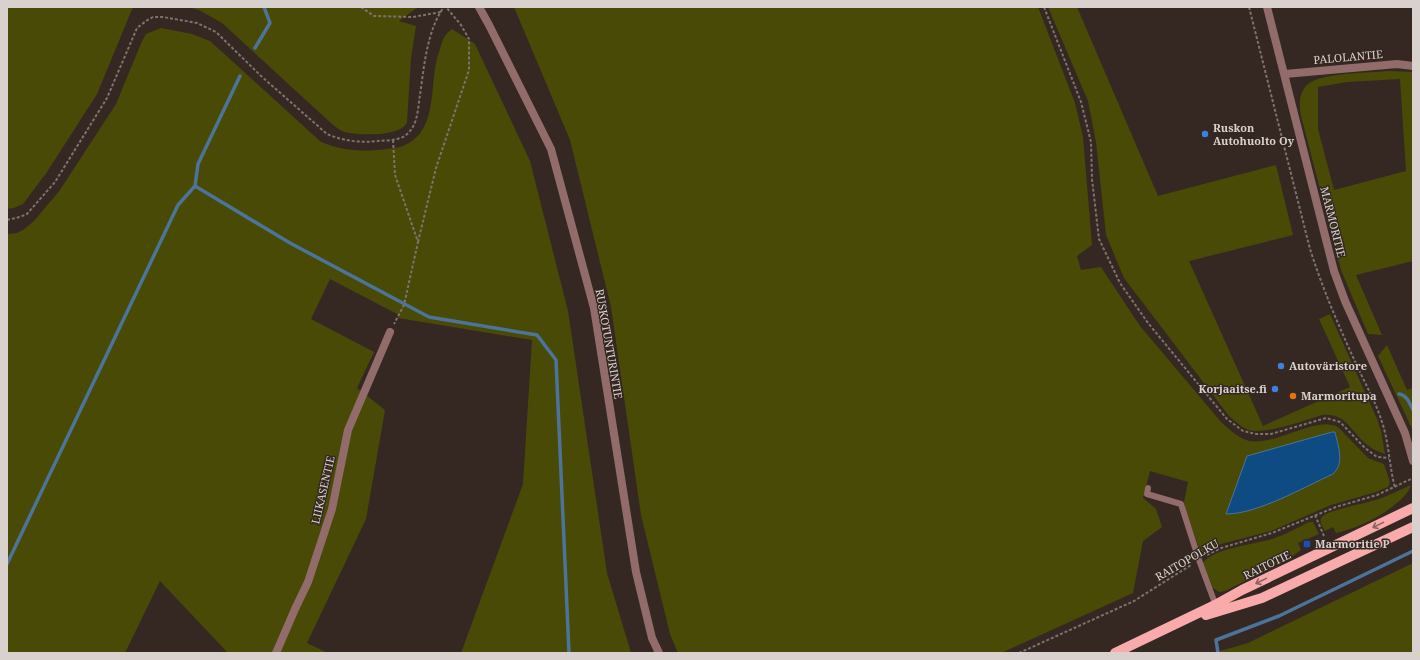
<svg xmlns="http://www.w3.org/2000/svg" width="1420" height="660" viewBox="0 0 1420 660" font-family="'Noto Serif',serif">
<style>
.green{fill:#494a06;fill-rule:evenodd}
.water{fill:#0f4b83;stroke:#4c7399}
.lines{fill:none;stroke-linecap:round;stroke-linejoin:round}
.stream{stroke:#4c7399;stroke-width:3.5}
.path{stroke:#7d726d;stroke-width:2;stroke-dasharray:3 2;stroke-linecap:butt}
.service{stroke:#926b6b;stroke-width:6}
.minor{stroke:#926b6b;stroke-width:8}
.primary{stroke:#f9aaab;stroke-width:10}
.oneway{stroke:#8d6260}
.shop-dot{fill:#3f7fe0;stroke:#352822;stroke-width:1.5}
.food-dot{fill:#e8710a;stroke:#352822;stroke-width:1.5}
.transit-dot{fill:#1a4fb4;stroke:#352822;stroke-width:1.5}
.labels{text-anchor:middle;stroke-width:3;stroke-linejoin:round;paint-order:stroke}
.street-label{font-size:11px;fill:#d9d1cd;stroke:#352822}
.poi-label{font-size:11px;font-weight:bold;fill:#d9d1cd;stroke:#352822;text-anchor:start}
</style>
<rect width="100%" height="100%" fill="#352822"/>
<path class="green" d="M7,7H133L97,94L47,172L23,204L14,208L7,209Z
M188,7H418L399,21L416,26L411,58L407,122C406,124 405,126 403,127C394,136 354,136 342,131C338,129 335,126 332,124L222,23L199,10Z
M514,7H1038L1075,103L1083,137L1092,245L1077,256L1081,270L1101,267L1140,326L1221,422C1229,429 1238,438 1249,441C1276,446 1317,415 1338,427L1368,458L1384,464L1390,482L1388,487L1376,492L1331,505L1271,531L1221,544L1201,553L1186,513L1184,502L1188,482L1150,471L1143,498L1156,509L1162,527L1143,541L1133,593L1001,653H678L670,634L641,515L611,307L570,140Z
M1048,7H1077L1158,196L1276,165L1293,235L1189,261L1263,426L1350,387L1319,319L1330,314L1377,419L1381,431L1385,454C1377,451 1371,449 1365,443C1350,430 1346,413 1322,415C1306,420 1264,435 1249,430C1242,428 1235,421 1229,416L1124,278L1106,235L1096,142L1088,101Z
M161,28L192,34L210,41L321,142C342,151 364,152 387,149C393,148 400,148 405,145C440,129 428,83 439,52C443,40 442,37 452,29L475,44L530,161L568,311L607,573L631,653H461L523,484L532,340L398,318L399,315L330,279L311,319L374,352L357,388L385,410L366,519L307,643L328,653H228L160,581L125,653H7V234L17,233L23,230L34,221L60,190L116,104L142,41L146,34Z
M1389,71L1413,72V261L1356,275L1382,335L1368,334L1341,270L1301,116C1299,105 1299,94 1306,86C1318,72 1371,73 1389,71ZM1400,79L1406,171L1334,190L1318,129V87L1347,82Z
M1387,345L1407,390L1413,388V431L1378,356Z
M1411,485C1408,493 1404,497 1398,502C1379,518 1360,527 1336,533L1333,527L1325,531C1323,527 1318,521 1322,517C1328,510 1366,503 1376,500C1388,496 1399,490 1411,485Z
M1309,522H1313L1319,534L1298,543L1301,550L1287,560L1225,591L1219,592L1213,588L1203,563C1211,549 1256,544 1272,539C1285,535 1297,528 1309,522Z
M1413,563V653H1213L1248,643Z"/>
<path class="water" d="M1332,432H1335C1338,446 1345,463 1333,474C1304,487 1258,514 1226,514L1247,456Z"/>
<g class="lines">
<path class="stream" d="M255,48L270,23L264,7
M240,76L198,164L195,186L290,243L429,317L537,335L556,360L569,653
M1399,394C1407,395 1410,404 1413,410
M7,564L178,205L195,186
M1218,653L1216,640L1279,616L1413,551"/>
<path class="path" d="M361,7L374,16L413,17L441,12
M1044,7L1081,102L1091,142L1092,179L1099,239L1120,283L1148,323L1227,419L1243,431L1256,434H1271L1326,418L1340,422L1365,448L1377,457L1389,458
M1249,7L1310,249C1323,290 1340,329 1358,368C1366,385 1375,401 1381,419C1389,441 1389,465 1395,488
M393,140L395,175L418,242L404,305L394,324
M7,220L20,217L27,214L55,182L107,98L137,28L146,21L153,17H163L197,23L216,32L261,76L327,134C343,141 360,143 378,141C388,140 402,141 409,132C418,123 418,107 420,95C424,67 427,30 444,7
M418,242L436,168L469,70V39L461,25L446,7
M1315,515L1324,536
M1207,555L1221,548L1272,533L1336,507L1377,495L1413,478
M1019,653L1134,601L1191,565"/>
<path class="service" d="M1148,488L1147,494L1181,504L1199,560L1216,606"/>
<path class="minor" d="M479,7L489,25L551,149L594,308L636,572L652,638L659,653
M1267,7L1334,271L1345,301L1405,433L1413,461
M1285,74L1397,64L1413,66
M276,653L295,609L308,582L332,509L348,430L390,332"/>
<path class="primary" d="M1206,615L1262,598L1413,527
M1115,653L1215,605L1242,590L1413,508"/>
</g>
<defs><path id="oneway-shaft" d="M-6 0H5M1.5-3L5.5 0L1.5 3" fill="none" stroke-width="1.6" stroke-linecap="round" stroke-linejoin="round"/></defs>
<g class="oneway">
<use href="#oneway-shaft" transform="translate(1378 525) rotate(154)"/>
<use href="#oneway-shaft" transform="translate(1261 581) rotate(154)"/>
</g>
<g class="shop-dot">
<circle cx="1205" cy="134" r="4"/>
<circle cx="1281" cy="366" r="4"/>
<circle cx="1275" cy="389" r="4"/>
</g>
<circle class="food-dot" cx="1293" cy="396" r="4"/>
<rect class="transit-dot" x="1303" y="540" width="8" height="8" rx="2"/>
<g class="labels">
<g class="street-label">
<text transform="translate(1348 57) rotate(-5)" y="4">PALOLANTIE</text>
<text transform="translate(1333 222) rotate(76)" y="4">MARMORITIE</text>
<text transform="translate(609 344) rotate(80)" y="4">RUSKOTUNTURINTIE</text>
<text transform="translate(323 490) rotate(-77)" y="4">LIIKASENTIE</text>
<text transform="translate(1187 560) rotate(-30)" y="4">RAITOPOLKU</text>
<text transform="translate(1267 565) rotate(-26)" y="4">RAITOTIE</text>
</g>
<g class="poi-label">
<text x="1213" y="132">Ruskon<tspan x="1213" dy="13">Autohuolto Oy</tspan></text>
<text x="1289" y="370">Autoväristore</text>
<text x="1267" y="393" text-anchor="end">Korjaaitse.fi</text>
<text x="1301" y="400">Marmoritupa</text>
<text x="1315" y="548">Marmoritie P</text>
</g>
</g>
<rect width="1420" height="660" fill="none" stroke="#d9d1cd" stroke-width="16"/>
</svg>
